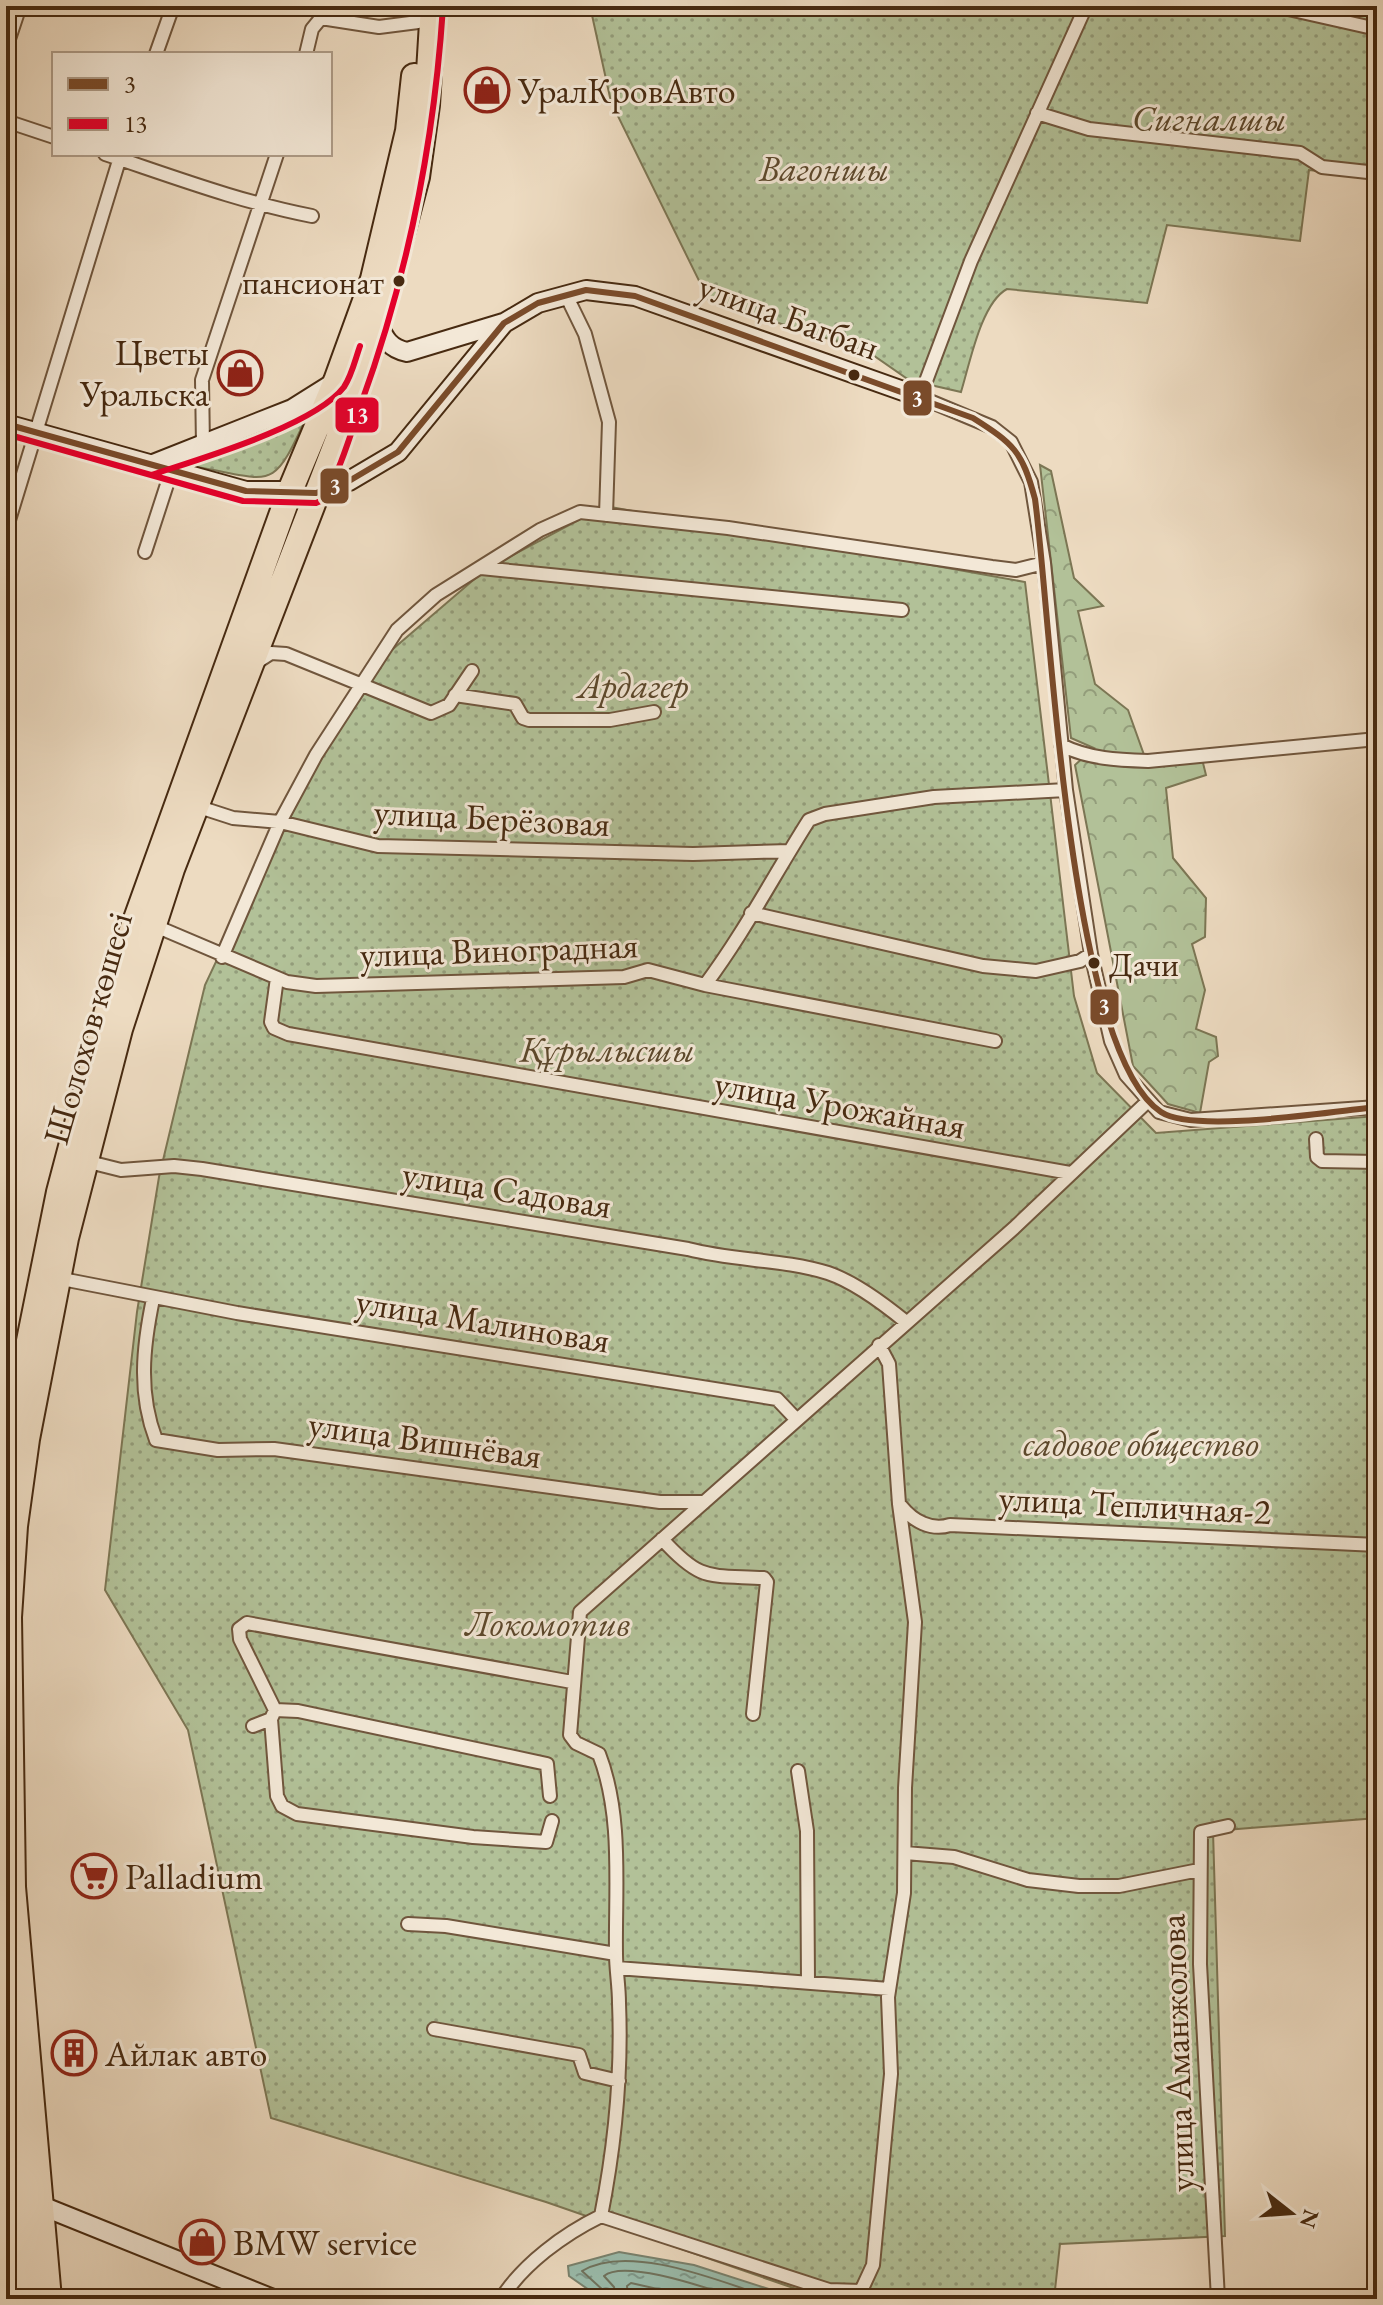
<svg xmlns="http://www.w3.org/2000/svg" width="1383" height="2305" viewBox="0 0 1383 2305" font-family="'EB Garamond',serif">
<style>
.grass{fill:url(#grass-dots);stroke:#7c7654;stroke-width:2}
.forest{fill:url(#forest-crowns);stroke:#7c7654;stroke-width:2}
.water{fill:url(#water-ripples);stroke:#79826e;stroke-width:2}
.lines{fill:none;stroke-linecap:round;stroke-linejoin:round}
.shore{stroke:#70735e;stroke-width:2}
.street-casing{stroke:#70563d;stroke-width:16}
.secondary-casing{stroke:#472a11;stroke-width:22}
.highway-casing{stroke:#472a11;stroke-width:28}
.street{stroke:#f3e8d7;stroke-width:12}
.secondary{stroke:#f3e8d7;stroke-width:18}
.highway{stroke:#eddbc1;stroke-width:24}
.bus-1-casing{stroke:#f3e8d7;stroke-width:12}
.bus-2-casing{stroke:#f3e8d7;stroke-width:12}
.bus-1{stroke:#7a4b2a;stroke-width:6}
.bus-2{stroke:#e4002b;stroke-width:6}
.bus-dot{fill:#472a11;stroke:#f3e8d7;stroke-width:3}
.labels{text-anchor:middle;stroke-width:6;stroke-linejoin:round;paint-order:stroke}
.bus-label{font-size:34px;fill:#472a11;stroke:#f3e8d7;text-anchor:end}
.poi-label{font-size:36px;fill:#472a11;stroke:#f3e8d7;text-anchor:start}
.park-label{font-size:36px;font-style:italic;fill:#5c482c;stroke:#f3e8d7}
.street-label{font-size:36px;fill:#472a11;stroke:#f3e8d7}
.line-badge{stroke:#f3e8d7;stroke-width:3}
.badge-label{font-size:22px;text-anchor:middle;font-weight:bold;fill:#fff}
</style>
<defs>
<pattern id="grass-dots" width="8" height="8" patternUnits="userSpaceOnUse" patternTransform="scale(2)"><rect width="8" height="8" fill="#b2c198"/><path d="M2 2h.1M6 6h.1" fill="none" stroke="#939d7b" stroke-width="1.8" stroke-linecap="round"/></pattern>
<pattern id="forest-crowns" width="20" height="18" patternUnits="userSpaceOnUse" patternTransform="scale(2)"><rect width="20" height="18" fill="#b2c198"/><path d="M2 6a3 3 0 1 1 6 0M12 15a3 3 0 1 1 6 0" fill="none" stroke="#939d7b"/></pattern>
<pattern id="water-ripples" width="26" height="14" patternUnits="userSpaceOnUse" patternTransform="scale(2)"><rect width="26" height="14" fill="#9abcac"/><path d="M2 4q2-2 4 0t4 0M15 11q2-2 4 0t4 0" fill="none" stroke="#7f998b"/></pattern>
</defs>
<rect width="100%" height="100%" fill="#eddbc1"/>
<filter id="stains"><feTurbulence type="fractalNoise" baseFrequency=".0025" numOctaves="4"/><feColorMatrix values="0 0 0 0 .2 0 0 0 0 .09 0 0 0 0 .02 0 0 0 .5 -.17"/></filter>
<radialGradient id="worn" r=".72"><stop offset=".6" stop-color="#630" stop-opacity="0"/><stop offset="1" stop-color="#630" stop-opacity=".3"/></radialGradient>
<path class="grass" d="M590,6H1377V178L1309,170L1300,241L1167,225L1147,303L1007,289C981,303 970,363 961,392L909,380L867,351L709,301L611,102Z
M295,413L306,418C272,493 273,480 197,467L195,460L198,453Z
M605,506L1025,582L1074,996L1097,1073L1156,1133L1377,1116V1818L1213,1831L1225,2236L1060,2244L1054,2299H825L546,2202L271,2118L188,1730L105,1590L137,1312L159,1177L205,985L272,843L379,661L485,570Z"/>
<path class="forest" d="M1040,465L1051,471L1074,578L1103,606L1078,611L1095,684L1128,710L1148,766L1202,759L1206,775L1166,788L1173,858L1206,898L1205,937L1192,944L1205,990L1196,1029L1216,1037L1218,1056L1209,1062L1200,1113L1168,1104L1133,1066L1075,765L1094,748L1071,738Z"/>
<path class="water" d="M619,2252L694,2265L800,2299H602L569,2276L568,2266Z"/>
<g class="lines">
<path class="shore" d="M606,2299L604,2291L582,2271C630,2242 724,2283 774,2299
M616,2299L614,2287L604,2276C625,2258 715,2291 741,2299
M628,2299L627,2286L631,2283L702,2299"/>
<g class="street-casing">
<path id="street" d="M1086,6L971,261L920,397L992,427L1011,442L1031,482L1044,563L1066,790L1091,954L1111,1041L1126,1075L1159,1112L1191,1120L1377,1107
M1275,6L1377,29
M6,48L20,6
M156,54L173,6
M306,54L312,29L321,18L379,27L418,22
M1037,113L1089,129L1300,153L1322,167L1377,173
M6,121L54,137
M105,154C174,177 240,202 312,216
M566,295L585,334L609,422L606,515
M203,446L202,380L277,154
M6,530L121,154
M145,552L171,472
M481,568L902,610
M254,664L271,653L286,654L431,713L449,705L472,671
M455,695L515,704L523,718L529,720H610L654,712
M1061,745C1089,759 1118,760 1148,761L1377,739
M196,806L233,818L280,822L378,846L693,854L790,851
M751,913L983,966L1036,971L1080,961L1091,954
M153,925L287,982L316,986L624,977L648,970L705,985L995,1041
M222,957L280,822L316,755L397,630L436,595L540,530L580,512L728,528L992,567L1016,570L1044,563
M277,978L271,1022L274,1028L288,1034L1070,1173
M705,985C744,933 774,875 809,820L825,814L934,797L1066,790
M1316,1139L1317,1157L1322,1161L1377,1162
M85,1161L121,1170L174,1166L202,1169L688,1249C734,1261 783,1259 828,1273C855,1282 884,1304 906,1322
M57,1278L237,1313L777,1399L796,1419
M153,1299C143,1347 138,1393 156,1440L218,1450L274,1449L660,1502H704
M901,1506C913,1521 931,1531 950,1525L1377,1545
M662,1539C701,1582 708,1575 764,1578L767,1582L753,1714
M275,1710L298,1711L547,1764L550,1796
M271,1719L277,1796L282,1806L297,1814L473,1837L546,1842L552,1821
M253,1726L271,1719L275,1710L240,1639L239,1629L247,1623L572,1682
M798,1771L807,1831L808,1981
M905,1853L954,1857L1028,1880L1079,1886H1119L1199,1870
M408,1924L446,1926L616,1954
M617,1968L889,1989
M434,2029L579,2055L585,2073L619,2081
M601,2216C615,2145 622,2075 619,2003C619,1986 616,1970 616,1954C615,1888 623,1816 599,1754L576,1743L570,1735L580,1612L1014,1228L1147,1102
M501,2299C523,2264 564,2234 601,2216L829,2290L861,2291L873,2265L891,2074L888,1997L904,1893L905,1788L915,1622L899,1504L889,1364L879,1345
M1218,2299L1200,1964L1201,1832L1228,1826"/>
</g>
<g class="secondary-casing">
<path id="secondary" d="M377,323C385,339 389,348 407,352L503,323
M6,424L246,491H290
M148,466L292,409L335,382
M316,493L349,481L398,452L504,323L538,303L586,290L635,296L920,397
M42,2206L273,2299"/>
</g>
<g class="highway-casing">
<path id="highway" d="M6,1455L59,1192L118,969L290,491L336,381L373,279L408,131L414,76
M6,2020L29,2299
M49,2299L13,1887L9,1617L15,1526L27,1439L66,1238L120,1029L172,869L338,439L380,317L417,177L427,105L433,6"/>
</g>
<use href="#street" class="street"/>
<use href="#secondary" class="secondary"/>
<use href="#highway" class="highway"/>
<g class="bus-1-casing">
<path id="bus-1" d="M6,424L246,491L316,493L349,481L398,452L504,323L538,303L586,290L635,296L973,418C1014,444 1022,451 1035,499C1051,617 1068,1051 1161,1112C1194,1134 1335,1111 1377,1107"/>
</g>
<g class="bus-2-casing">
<path id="bus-2" d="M6,434L243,501L316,503L323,500C340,471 350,436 361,404C408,275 434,144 443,7
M151,475C199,459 314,426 344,387C352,375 355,360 360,346"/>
</g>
<use href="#bus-1" class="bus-1"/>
<use href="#bus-2" class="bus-2"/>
</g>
<defs>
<g id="shop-ring" transform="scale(2.3)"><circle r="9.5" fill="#f3e8d7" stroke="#8f2418" stroke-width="1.5"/><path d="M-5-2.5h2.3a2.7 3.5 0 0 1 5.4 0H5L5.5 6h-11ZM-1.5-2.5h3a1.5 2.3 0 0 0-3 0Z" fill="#8f2418"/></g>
<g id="supermarket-ring" transform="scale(2.3)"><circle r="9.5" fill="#f3e8d7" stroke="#8f2418" stroke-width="1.5"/><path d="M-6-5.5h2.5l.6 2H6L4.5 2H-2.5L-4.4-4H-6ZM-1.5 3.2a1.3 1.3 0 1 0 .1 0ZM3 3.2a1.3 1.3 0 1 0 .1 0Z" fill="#8f2418"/></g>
<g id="building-ring" transform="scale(2.3)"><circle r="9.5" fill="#f3e8d7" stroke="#8f2418" stroke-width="1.5"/><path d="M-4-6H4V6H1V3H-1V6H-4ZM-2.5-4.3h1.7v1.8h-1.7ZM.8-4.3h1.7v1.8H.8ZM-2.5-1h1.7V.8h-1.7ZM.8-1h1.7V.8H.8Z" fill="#8f2418"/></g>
</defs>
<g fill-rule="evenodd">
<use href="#shop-ring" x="487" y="90"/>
<use href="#shop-ring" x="240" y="373"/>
<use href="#supermarket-ring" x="94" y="1876"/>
<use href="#building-ring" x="74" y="2053"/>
<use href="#shop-ring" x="202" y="2242"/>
</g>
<g class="bus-dot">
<circle cx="399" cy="281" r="7"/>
<circle cx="854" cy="375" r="7"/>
<circle cx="1094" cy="963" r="7"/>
</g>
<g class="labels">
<g class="bus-label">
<text x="384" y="294">пансионат</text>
<text x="1109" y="976" text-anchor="start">Дачи</text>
</g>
<g class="poi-label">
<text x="518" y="103">УралКровАвто</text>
<text x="209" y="365" text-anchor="end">Цветы<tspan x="209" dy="41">Уральска</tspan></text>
<text x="125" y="1889">Palladium</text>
<text x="105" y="2066">Айлак авто</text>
<text x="233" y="2255">BMW service</text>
</g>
<g class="park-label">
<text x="1209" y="131">Сигналшы</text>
<text x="824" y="181">Вагоншы</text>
<text x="633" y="698">Ардагер</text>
<text x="607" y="1062">Құрылысшы</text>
<text x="1141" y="1456">садовое общество</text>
<text x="548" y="1636">Локомотив</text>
</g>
<g class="street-label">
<text transform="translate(789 316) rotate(20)" y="13">улица Багбан</text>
<text transform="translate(492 817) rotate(3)" y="13">улица Берёзовая</text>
<text transform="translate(499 949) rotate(-2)" y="13">улица Виноградная</text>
<text transform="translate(87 1028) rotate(-74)" y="13">Шолохов көшесі</text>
<text transform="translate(840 1104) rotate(10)" y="13">улица Урожайная</text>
<text transform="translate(507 1189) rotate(9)" y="13">улица Садовая</text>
<text transform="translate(483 1320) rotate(9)" y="13">улица Малиновая</text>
<text transform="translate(425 1439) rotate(8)" y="13">улица Вишнёвая</text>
<text transform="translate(1135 1504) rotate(3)" y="13">улица Тепличная-2</text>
<text transform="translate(1176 2053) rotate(-92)" y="13">улица Аманжолова</text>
</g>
</g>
<g class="line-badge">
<rect x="902" y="379" width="31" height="38" rx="8" fill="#7a4b2a"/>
<rect x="334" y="396" width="46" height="38" rx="8" fill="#e4002b"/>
<rect x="319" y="467" width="31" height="38" rx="8" fill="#7a4b2a"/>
<rect x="1089" y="988" width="31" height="38" rx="8" fill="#7a4b2a"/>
</g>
<g class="badge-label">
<text x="917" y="406">3</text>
<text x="357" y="423">13</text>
<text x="335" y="494">3</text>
<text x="1104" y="1014">3</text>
</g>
<rect width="1383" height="2305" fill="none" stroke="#eddbc1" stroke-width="32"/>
<rect x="8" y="8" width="1367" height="2289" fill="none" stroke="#472a11" stroke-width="4"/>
<rect x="16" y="16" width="1351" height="2273" fill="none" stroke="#472a11" stroke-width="2"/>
<rect x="52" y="52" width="280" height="104" fill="#f3e8d7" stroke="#ae9c88" stroke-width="2"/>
<rect x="68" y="78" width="40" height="12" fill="#7a4b2a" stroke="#ae9c88" stroke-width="2"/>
<text x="124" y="92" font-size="24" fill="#472a11">3</text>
<rect x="68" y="118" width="40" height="12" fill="#e4002b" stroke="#ae9c88" stroke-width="2"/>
<text x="124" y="132" font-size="24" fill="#472a11">13</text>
<g transform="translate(1291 2213) rotate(107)" stroke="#f3e8d7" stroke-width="6" paint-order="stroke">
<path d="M0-6L14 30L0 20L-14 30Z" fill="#472a11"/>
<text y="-12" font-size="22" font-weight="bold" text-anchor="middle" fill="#472a11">N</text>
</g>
<rect width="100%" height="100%" filter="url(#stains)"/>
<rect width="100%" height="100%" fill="url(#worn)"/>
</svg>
